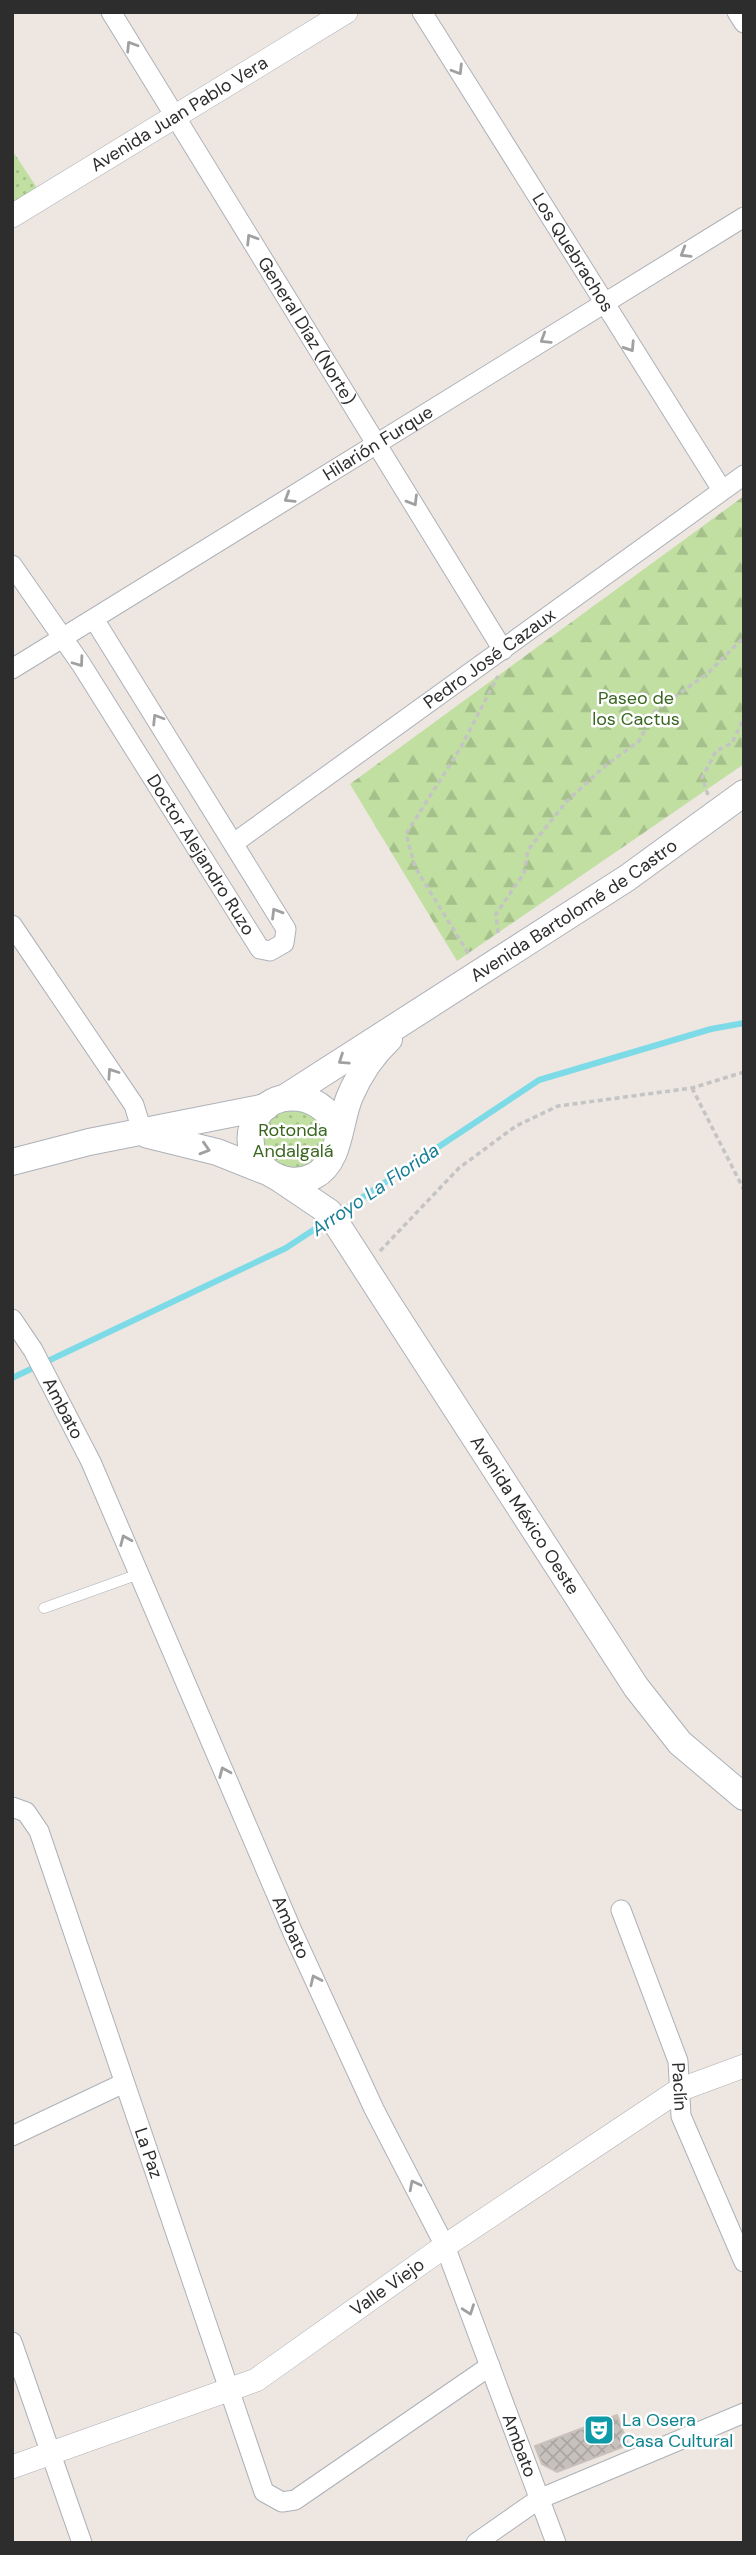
<svg xmlns="http://www.w3.org/2000/svg" width="756" height="2555" viewBox="0 0 756 2555" font-family="'DM Sans',sans-serif">
<style>
.forest{fill:url(#forest-firs)}
.park{fill:url(#park-dots)}
.lines{fill:none;stroke-linecap:round;stroke-linejoin:round}
.stream{stroke:#7cdbe7;stroke-width:6}
.building{fill:url(#building-cross-hatch);stroke:#c9c1ba;stroke-width:2}
.service-casing{stroke:#adb1b8;stroke-width:11}
.minor-casing{stroke:#adb1b8;stroke-width:21}
.tertiary-casing{stroke:#adb1b8;stroke-width:24}
.secondary-casing{stroke:#adb1b8;stroke-width:28}
.path{stroke:#c4c4c4;stroke-width:3.5;stroke-dasharray:5 3.5;stroke-linecap:butt}
.service{stroke:#fff;stroke-width:10}
.minor{stroke:#fff;stroke-width:19}
.tertiary{stroke:#fff;stroke-width:23}
.secondary{stroke:#fff;stroke-width:26}
.oneway{stroke:#a0a0a0}
.labels{text-anchor:middle;stroke-width:5;stroke-linejoin:round;paint-order:stroke}
.street-label{font-size:18px;fill:#2d2d2d;stroke:#fff}
.park-label{font-size:18px;fill:#3a6620;stroke:#fff}
.culture-label{font-size:18px;fill:#0d838f;stroke:#fff;text-anchor:start}
.water-label{font-size:19px;font-style:italic;fill:#187e96;stroke:#fff}
</style>
<defs>
<pattern id="forest-firs" width="22" height="20" patternUnits="userSpaceOnUse" patternTransform="scale(1.75)"><rect width="22" height="20" fill="#c0dfa1"/><path d="M5 1l3.5 6h-7zM16 11l3.5 6h-7z" fill="#a5c08b"/></pattern>
<pattern id="park-dots" width="8" height="8" patternUnits="userSpaceOnUse" patternTransform="scale(1.75)"><rect width="8" height="8" fill="#c0dfa1"/><path d="M2 2h.1M6 6h.1" fill="none" stroke="#a5c08b" stroke-width="1.8" stroke-linecap="round"/></pattern>
<pattern id="building-cross-hatch" width="8" height="8" patternUnits="userSpaceOnUse" patternTransform="scale(1.75)"><rect width="8" height="8" fill="#c6c1bc"/><path d="M0 0l8 8M0 8l8-8" fill="none" stroke="#aaa6a2"/></pattern>
</defs>
<rect width="100%" height="100%" fill="#ede6e1"/>
<path class="forest" d="M744,496V764L457,961L350,784Z"/>
<path class="park" d="M12,150L37,188L12,203Z
M301,1108L319,1120L326,1138L313,1165L283,1171L262,1147C265,1118 271,1111 301,1108Z"/>
<g class="lines">
<path class="stream" d="M339,1213L539,1080L711,1029L744,1023
M12,1378L286,1248L327,1221"/>
</g>
<path class="building" d="M617,2415L628,2445L557,2472L542,2464L535,2446Z"/>
<g class="lines">
<g class="service-casing">
<path id="service" d="M44,1608L139,1574"/>
</g>
<g class="minor-casing">
<g id="minor">
<path id="s1" d="M111,12L503,650"/>
<path id="s2" d="M422,12L722,490"/>
<path d="M737,12L744,23"/>
<path id="s3" d="M12,565L81,664L260,949L270,951L284,943L286,929L94,619"/>
<path id="s4" d="M12,669L744,217"/>
<path id="s5" d="M234,843L744,475"/>
<path d="M12,925L134,1105L143,1134"/>
<path id="s6" d="M12,1319L33,1350L91,1462L293,1933L374,2109L445,2246L556,2543"/>
<path id="s7" d="M12,1807L26,1812L39,1831L264,2492L282,2502L295,2500L490,2366"/>
<path id="s8" d="M621,1910L678,2061L681,2116L744,2262"/>
<path d="M12,2136L124,2083"/>
<path d="M12,2342L82,2543"/>
<path d="M476,2543L539,2499L744,2413"/>
</g>
</g>
<g class="tertiary-casing">
<g id="tertiary">
<path id="s9" d="M12,216L346,12"/>
<path id="s10" d="M12,2467L256,2380L445,2246L679,2090L744,2066"/>
</g>
</g>
<g class="secondary-casing">
<g id="secondary">
<path id="s11" d="M286,1097L627,878L744,793"/>
<path d="M148,1135L217,1152L265,1171"/>
<path d="M338,1136C332,1092 268,1082 253,1125C240,1161 281,1193 314,1176C341,1162 339,1121 350,1096C359,1075 372,1055 389,1039"/>
<path d="M12,1162L89,1142L266,1107"/>
<path id="s12" d="M280,1179L329,1212L636,1687L680,1743L744,1797"/>
</g>
</g>
<path class="path" d="M708,795L702,778L716,751L732,743L744,718
M498,933L496,914L524,873L528,850L566,802L605,766L639,741L655,711L708,673L744,637
M468,953L415,867L406,834L461,747L498,676
M692,1088L744,1190
M380,1251L459,1168L516,1126L558,1106L692,1088L744,1072"/>
<use href="#service" class="service"/>
<use href="#minor" class="minor"/>
<use href="#tertiary" class="tertiary"/>
<use href="#secondary" class="secondary"/>
</g>
<defs><path id="oneway-chevron" d="M-2-3.5L2.5 0L-2 3.5" fill="none" stroke-width="1.6" stroke-linecap="round" stroke-linejoin="round" transform="scale(1.75)"/></defs>
<g class="oneway">
<use href="#oneway-chevron" transform="translate(131 46) rotate(-122)"/>
<use href="#oneway-chevron" transform="translate(458 70) rotate(58)"/>
<use href="#oneway-chevron" transform="translate(251 239) rotate(-122)"/>
<use href="#oneway-chevron" transform="translate(685 253) rotate(149)"/>
<use href="#oneway-chevron" transform="translate(545 339) rotate(148)"/>
<use href="#oneway-chevron" transform="translate(630 347) rotate(57)"/>
<use href="#oneway-chevron" transform="translate(289 498) rotate(148)"/>
<use href="#oneway-chevron" transform="translate(413 501) rotate(59)"/>
<use href="#oneway-chevron" transform="translate(79 662) rotate(54)"/>
<use href="#oneway-chevron" transform="translate(157 719) rotate(-122)"/>
<use href="#oneway-chevron" transform="translate(276 913) rotate(-121)"/>
<use href="#oneway-chevron" transform="translate(343 1060) rotate(146)"/>
<use href="#oneway-chevron" transform="translate(112 1073) rotate(-124)"/>
<use href="#oneway-chevron" transform="translate(205 1149) rotate(17)"/>
<use href="#oneway-chevron" transform="translate(125 1540) rotate(-113)"/>
<use href="#oneway-chevron" transform="translate(224 1772) rotate(-113)"/>
<use href="#oneway-chevron" transform="translate(315 1980) rotate(-115)"/>
<use href="#oneway-chevron" transform="translate(414 2185) rotate(-117)"/>
<use href="#oneway-chevron" transform="translate(469 2310) rotate(70)"/>
</g>
<defs>
<g id="theatre-square" transform="scale(1.575)"><rect x="-9" y="-9" width="18" height="18" rx="4" fill="#0f9aa8" stroke="#fff"/><path d="M-5-5.5Q0-4 5-5.5V0Q5 5 0 6Q-5 5-5 0ZM-3.3-2.5H-1v1.5H-3.3ZM1-2.5H3.3v1.5H1ZM-2.8 1Q0 5.5 2.8 1Z" fill="#fff"/></g>
</defs>
<g fill-rule="evenodd">
<use href="#theatre-square" x="599" y="2430"/>
</g>
<g class="labels">
<g class="street-label">
<text dy="6" stroke="none"><textPath href="#s9" startOffset="196">Avenida Juan Pablo Vera</textPath></text>
<text dy="6" stroke="none"><textPath href="#s2" startOffset="284">Los Quebrachos</textPath></text>
<text dy="6" stroke="none"><textPath href="#s1" startOffset="374">General Díaz (Norte)</textPath></text>
<text dy="6" stroke="none"><textPath href="#s4" startOffset="430">Hilarión Furque</textPath></text>
<text dy="6" stroke="none"><textPath href="#s5" startOffset="315">Pedro José Cazaux</textPath></text>
<text dy="6" stroke="none"><textPath href="#s3" startOffset="346">Doctor Alejandro Ruzo</textPath></text>
<text dy="6" stroke="none"><textPath href="#s11" startOffset="343">Avenida Bartolomé de Castro</textPath></text>
<text dy="6" stroke="none"><textPath href="#s6" startOffset="103">Ambato</textPath></text>
<text dy="6" stroke="none"><textPath href="#s12" startOffset="420">Avenida México Oeste</textPath></text>
<text dy="6" stroke="none"><textPath href="#s6" startOffset="670">Ambato</textPath></text>
<text dy="6" stroke="none"><textPath href="#s8" startOffset="187">Paclín</textPath></text>
<text dy="6" stroke="none"><textPath href="#s7" startOffset="378">La Paz</textPath></text>
<text dy="6" stroke="none"><textPath href="#s10" startOffset="420">Valle Viejo</textPath></text>
<text dy="6" stroke="none"><textPath href="#s6" startOffset="1237">Ambato</textPath></text>
</g>
<g class="park-label">
<text x="636" y="704">Paseo de<tspan x="636" dy="21">los Cactus</tspan></text>
<text x="293" y="1136">Rotonda<tspan x="293" dy="21">Andalgalá</tspan></text>
</g>
<g class="culture-label">
<text x="622" y="2426">La Osera<tspan x="622" dy="21">Casa Cultural</tspan></text>
</g>
<g class="water-label">
<text transform="translate(375 1189) rotate(-34)" y="7">Arroyo La Florida</text>
</g>
</g>
<rect width="756" height="2555" fill="none" stroke="#2d2d2d" stroke-width="28"/>
</svg>
